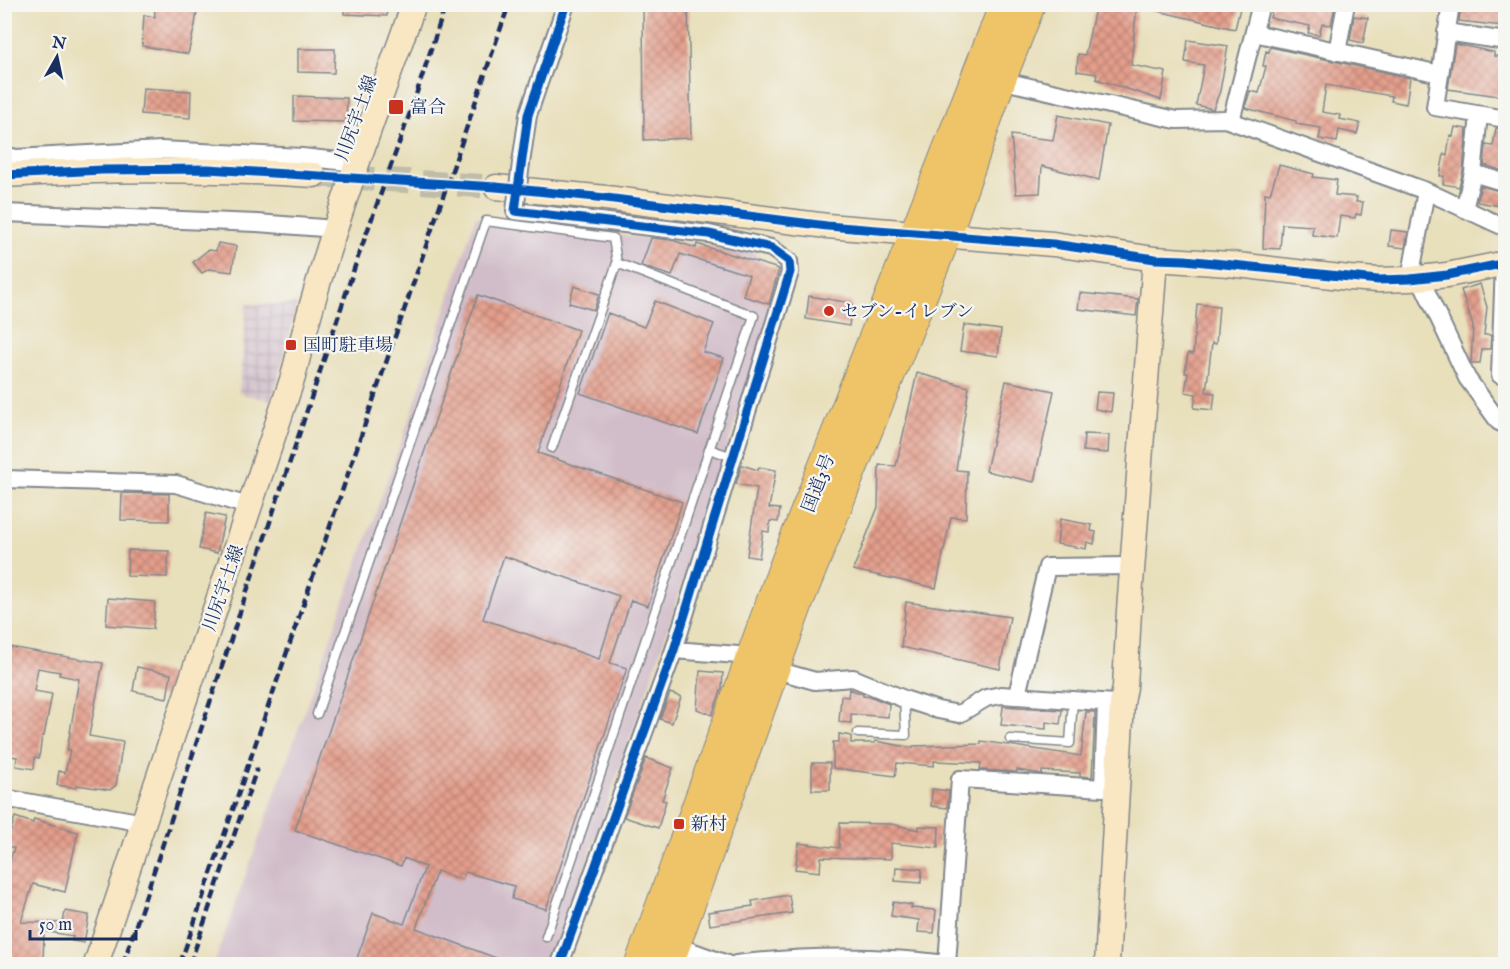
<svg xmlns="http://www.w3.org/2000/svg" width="1510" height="969" viewBox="0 0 1510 969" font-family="'IM FELL English','Noto Serif JP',serif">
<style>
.industrial{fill:url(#industrial-grid)}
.railway{fill:#d1bdc9}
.building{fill:url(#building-cross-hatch);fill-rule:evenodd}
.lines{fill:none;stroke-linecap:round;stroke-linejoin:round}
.secondary-tunnel{stroke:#bfbca8;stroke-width:24;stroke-dasharray:24 12;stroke-linecap:butt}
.lane-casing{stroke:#82878c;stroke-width:11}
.street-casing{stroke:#82878c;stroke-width:20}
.secondary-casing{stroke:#82878c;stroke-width:27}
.highway-casing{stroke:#82878c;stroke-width:34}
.lane{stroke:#fff;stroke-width:8}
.street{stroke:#fff;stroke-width:16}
.secondary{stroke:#f9e7c3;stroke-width:24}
.highway{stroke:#efc469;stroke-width:32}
.rail{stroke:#1b2f5e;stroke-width:4.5;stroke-dasharray:9 4.5;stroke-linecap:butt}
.street-bridge-casing{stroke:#82878c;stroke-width:20;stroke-linecap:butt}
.street-bridge{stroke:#fff;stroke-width:16}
.cycleway-casing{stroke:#f6f6f2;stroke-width:13}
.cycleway{stroke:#0057b8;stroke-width:9}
.poi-dot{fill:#c8321e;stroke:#f6f6f2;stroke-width:2}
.labels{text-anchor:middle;stroke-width:4.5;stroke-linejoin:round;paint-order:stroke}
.poi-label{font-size:18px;fill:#1b2f5e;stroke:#f6f6f2;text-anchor:start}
.street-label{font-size:18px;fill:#1b2f5e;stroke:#f6f6f2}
</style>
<defs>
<pattern id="industrial-grid" width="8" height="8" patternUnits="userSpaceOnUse" patternTransform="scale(1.5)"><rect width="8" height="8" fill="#d1bdc9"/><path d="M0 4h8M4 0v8" fill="none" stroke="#a99aa6"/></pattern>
<pattern id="building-cross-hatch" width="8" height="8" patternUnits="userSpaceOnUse" patternTransform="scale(1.5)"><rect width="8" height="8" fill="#e49e8b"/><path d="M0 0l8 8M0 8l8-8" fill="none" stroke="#b88175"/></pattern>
</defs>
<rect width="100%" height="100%" fill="#f6f6f2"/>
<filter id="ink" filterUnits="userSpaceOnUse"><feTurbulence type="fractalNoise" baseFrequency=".0167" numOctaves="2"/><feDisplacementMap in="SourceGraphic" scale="12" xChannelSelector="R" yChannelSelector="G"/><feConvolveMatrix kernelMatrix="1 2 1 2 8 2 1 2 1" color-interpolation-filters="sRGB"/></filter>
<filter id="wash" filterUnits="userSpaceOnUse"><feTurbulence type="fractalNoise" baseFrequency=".008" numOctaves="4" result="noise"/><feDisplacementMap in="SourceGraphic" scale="24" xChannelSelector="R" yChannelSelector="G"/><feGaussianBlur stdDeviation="1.35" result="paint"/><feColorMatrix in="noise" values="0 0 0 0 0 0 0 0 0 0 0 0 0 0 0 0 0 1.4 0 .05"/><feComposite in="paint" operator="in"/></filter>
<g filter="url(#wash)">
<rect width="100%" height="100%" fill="#e8dfbb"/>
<path class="industrial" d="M247,304H297L272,401L239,393Z"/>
<path class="railway" d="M476,216L753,252L782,281L651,679L551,964H214L413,409Z"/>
<g id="blocks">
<path class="building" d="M154,4H198L195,25L188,54L142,46L144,15L155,17Z
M344,4H387V16L344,14Z
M643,4H688L691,138L644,140Z
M1096,4H1137L1131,65L1166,72L1161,100L1096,79L1097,74L1077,71L1078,54L1085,55Z
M1150,4H1241L1235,29L1149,9Z
M1273,4H1289L1315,10L1316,4L1335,6L1331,25L1322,24L1319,35L1308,33L1310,26L1270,18Z
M1461,4H1506L1503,26L1459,21Z
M1354,16L1368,18L1363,43L1350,40Z
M1188,40L1228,46L1220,91L1213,109L1196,105L1204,65L1185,62Z
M1455,44L1494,52V56L1506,57V97L1448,89Z
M1270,47L1410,78L1406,104L1391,101L1392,96L1326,85L1322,112L1340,115L1339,119L1360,123L1357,134L1339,130L1337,142L1319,139L1321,128L1296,124V121L1245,108L1250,91L1259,93L1266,66H1263L1266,51L1269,52Z
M298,49H335L334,73L298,72Z
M143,88L191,91L190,118L141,114Z
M294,96L347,98L346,122L294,121Z
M1058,115L1108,125L1099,180L1042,166L1040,193L1016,194L1011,135L1053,140Z
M1455,127L1467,129L1463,171L1459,187L1443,184L1444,176H1440L1444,154L1447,155L1450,135L1453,136Z
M1496,128L1506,129V172L1484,165L1486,145L1493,146Z
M1279,165L1314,174L1313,177L1337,180L1335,195L1357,197L1356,202H1363L1361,215L1356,214L1355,218L1340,216L1337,238L1312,235L1313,226L1282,224L1280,249L1263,248L1265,193L1270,194Z
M1481,186L1506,193V207L1477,202Z
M1391,230L1408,232L1405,248L1389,246Z
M651,238L672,240L696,248L697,244L779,269L769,304L743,296L749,275L680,254L672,276L641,266Z
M218,243L236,246L232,272L209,269L202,273L193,262L208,250L216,251Z
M1480,284L1487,307L1484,335H1491L1490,349H1482L1480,363H1471L1473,326L1461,290Z
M574,286L599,294L594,310L569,303Z
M1080,293L1138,299L1136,316L1078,309Z
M478,295L578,330L538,453L682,502L648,606L631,600L610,663L627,668L546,909L512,899L514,886L465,872L462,880L437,871L416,928L512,964H355L373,913L404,924L425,867L404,858L401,866L295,830ZM504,556L619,596L599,659L483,619Z
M809,296L852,303L849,326L806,319Z
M655,301L714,324L703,352L724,358L698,434L580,393L608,313L644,327Z
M1197,304L1219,306L1216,344L1212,343L1206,392L1215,393L1213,410L1194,408L1196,394L1185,392L1188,373H1185L1188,353L1193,354Z
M964,325L1001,330L998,356L960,351Z
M917,373L969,387L956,470L967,471L966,518L951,517L936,588L853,570L878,507L879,465L896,466Z
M1006,381L1054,391L1034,482L986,471Z
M1097,392L1113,393L1111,412L1095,409Z
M1084,434L1109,435L1108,453L1083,451Z
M742,465L758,470L759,467L776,470L769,508L780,509L778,522L770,521L769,532L763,531L759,558L747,556L757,488L736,484Z
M122,493L169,494V521L121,520Z
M206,513L225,517L217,553L199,549Z
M1060,519L1092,525L1091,531L1096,532L1094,544L1087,542L1086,549L1057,544Z
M128,550L169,551L167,577L127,576Z
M108,598L155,602L153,629L106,625Z
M906,602L1010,617L1000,669L901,647Z
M4,646L103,663L89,736L123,742L116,785L110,790L77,785L76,788L57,785L59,771L65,773L70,750H67L79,679L59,675L60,672L38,668L34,691L52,694L44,736H42L39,758L35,757L34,769L16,766L17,757L4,755Z
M137,667L171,674L167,698L133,691Z
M700,671L723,673L722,688L712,715L697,709Z
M849,689L863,694V696L872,697L889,704L888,717L851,714V723L839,722L841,696L848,697Z
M670,693L681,697L672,723L660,719Z
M1003,706L1062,710L1060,724L1046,722V729L1001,725Z
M1086,712H1095L1092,777L1080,776V773L1042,771V774L1017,770V772L980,770L981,763L934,761V766L897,763L895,776L833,768V742H839V734L851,736V743H875V741L913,748V746L981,744V741L1081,756Z
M646,758L673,768L662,800L666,801L658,828L624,817Z
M812,763H830V790H812Z
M932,789L949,791L947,808L931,806Z
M15,817L33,823L34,819L78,832L65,892L33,884L21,922L63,923L65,911L89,915L84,943L72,941L73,936L44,931L43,964H4V878L14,848L6,846Z
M840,823L891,824L919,830V826L939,827L938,848L891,843V859L821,857L820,872L795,869L799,843L839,848Z
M896,867L922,869L921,883L895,881Z
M789,895L792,913L710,925L708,912L753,906L752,901Z
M893,902L912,905L911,908L936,910L934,933L918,932L919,920L891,916Z"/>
</g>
</g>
<g filter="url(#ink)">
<use href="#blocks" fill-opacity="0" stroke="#82878c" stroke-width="1.5"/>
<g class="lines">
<path class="secondary-tunnel" d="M314,175L496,187"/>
<g class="lane-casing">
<path id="lane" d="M552,448L617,263
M709,449L733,457
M317,714L486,221L613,238L617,263L754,316L546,937
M858,733L906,735L904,699
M1010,739L1070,743L1073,700"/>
</g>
<g class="street-casing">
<path id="street" d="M1451,4L1435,107L1506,119
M1446,32L1506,41
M1254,33L1440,74
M1337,52L1346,4
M995,79L1176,120L1225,119L1426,191L1506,228
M1231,121L1261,4
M4,155L16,158L161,150L302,157L356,163
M521,163L528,115L566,4
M1473,173L1506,183
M1464,209L1473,173L1479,115
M515,211L709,234L771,248L789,261L790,272L674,650L560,964
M4,213L257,223L336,229
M1420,278L1467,378L1499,422L1506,425
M1410,279L1426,191
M1500,375L1504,263
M4,479L176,484L251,507
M674,650L751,656L790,674L815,681L853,678L904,699L938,710L959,714L986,698L1001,695L1115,703
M1017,695L1047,567L1132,566
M4,798L144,823
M674,945L727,964
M736,964C804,956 878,955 947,964L960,779L1103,788L1106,703"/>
</g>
<g class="secondary-casing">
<path id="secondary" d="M4,175C108,168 211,169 314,175
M496,187L606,198L827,226L1053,244L1155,259L1229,264L1349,278L1378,280L1410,279L1447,275L1506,263
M96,964L293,377C323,250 370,127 414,4
M1107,964L1122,703L1125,687L1129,611L1155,259"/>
</g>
<g class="highway-casing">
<path id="highway" d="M641,964L784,570L1006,4
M667,964L799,597L945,235L999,81L1029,4"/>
</g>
<use href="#lane" class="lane"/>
<use href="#street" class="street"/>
<use href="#secondary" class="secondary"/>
<use href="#highway" class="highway"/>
<path class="rail" d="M123,964L358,257L411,110L446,4
M180,964L509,4
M190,964L257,768"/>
<g class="street-bridge-casing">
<path id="street-bridge" d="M515,211L521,163"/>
</g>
<use href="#street-bridge" class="street-bridge"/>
<g class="cycleway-casing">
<path id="cycleway" d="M4,175L102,170L208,169L496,187L606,198L827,226L1053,244L1155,259L1185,260L1378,280L1410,279L1447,275L1506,263
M560,964L674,650L790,272L789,261L771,248L709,234L515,211L528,115L566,4"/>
</g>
<use href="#cycleway" class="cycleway"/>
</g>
</g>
<g class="poi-dot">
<rect x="388" y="99" width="16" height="16" rx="3"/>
<circle cx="829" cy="311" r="6"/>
<rect x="285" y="339" width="12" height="12" rx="3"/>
<rect x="673" y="818" width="12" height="12" rx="3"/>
</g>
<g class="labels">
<g class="poi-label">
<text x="410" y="113">富合</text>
<text x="841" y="317">セブン-イレブン</text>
<text x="303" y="351">国町駐車場</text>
<text x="691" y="830">新村</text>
</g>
<g class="street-label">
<text transform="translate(356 118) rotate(-70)" y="6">川尻宇土線</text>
<text transform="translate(818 483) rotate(-69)" y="6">国道3号</text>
<text transform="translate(223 588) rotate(-71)" y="6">川尻宇土線</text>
</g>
</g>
<rect width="1510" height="969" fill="none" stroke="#f6f6f2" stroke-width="24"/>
<g transform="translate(57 57) rotate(9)" stroke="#f6f6f2" stroke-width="4.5" paint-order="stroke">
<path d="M0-4.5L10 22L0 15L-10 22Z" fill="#1b2f5e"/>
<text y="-9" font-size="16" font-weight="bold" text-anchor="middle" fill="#1b2f5e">N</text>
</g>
<path d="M30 930v9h106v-9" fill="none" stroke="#1b2f5e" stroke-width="3"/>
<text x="39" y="930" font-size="18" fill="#1b2f5e" stroke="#f6f6f2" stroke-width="4.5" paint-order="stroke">50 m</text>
</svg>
